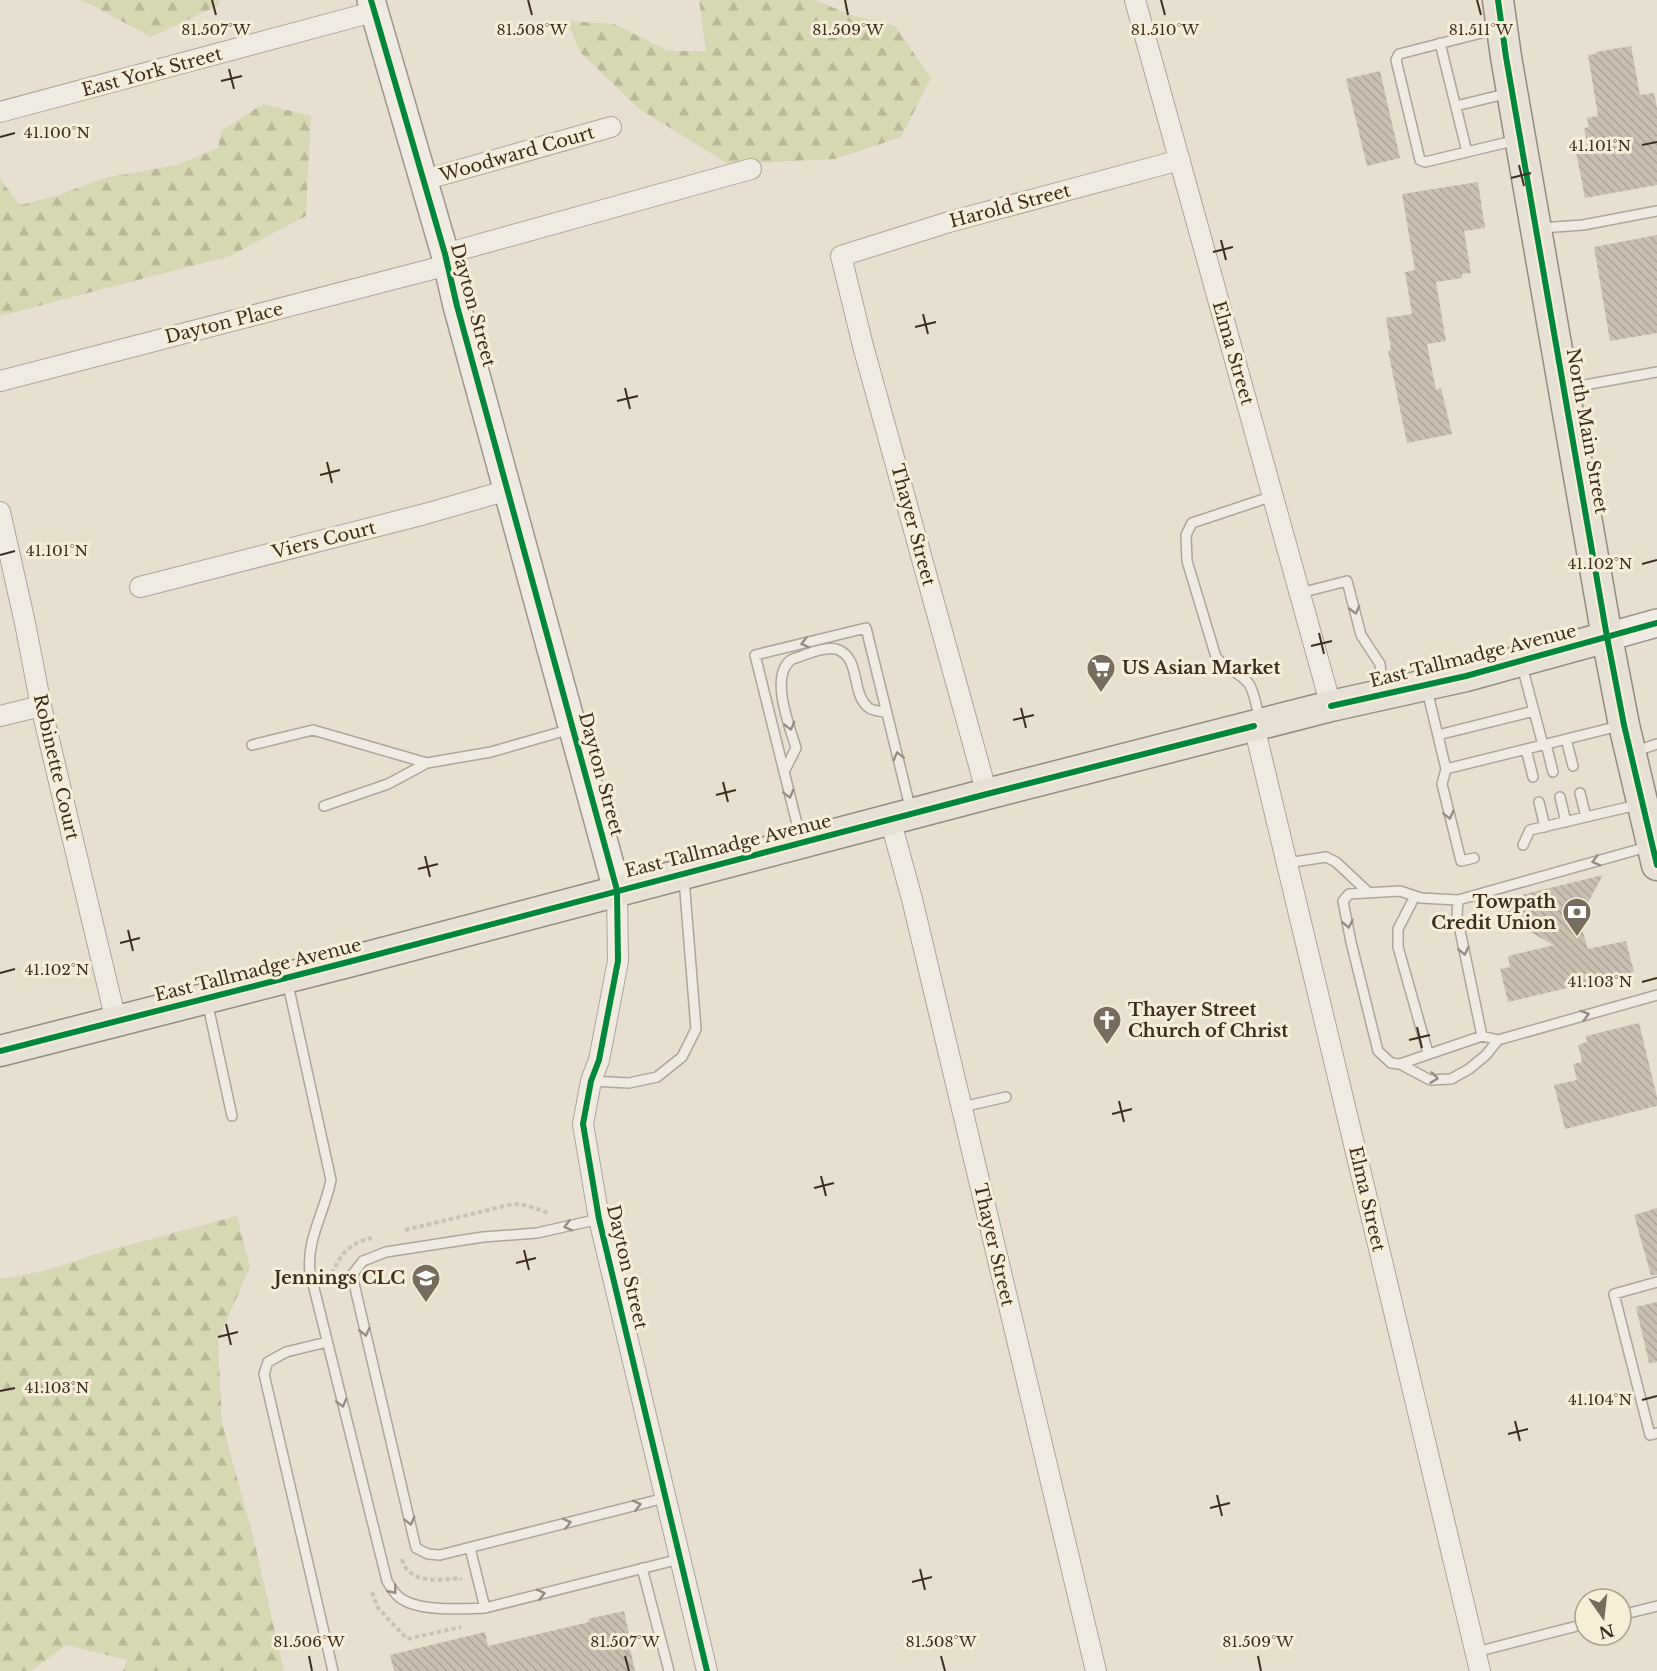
<svg xmlns="http://www.w3.org/2000/svg" width="1657" height="1671" viewBox="0 0 1657 1671" font-family="'Libre Baskerville',serif">
<style>
.forest{fill:url(#forest-firs)}
.building{fill:url(#building-back-hatch)}
.lines{fill:none;stroke-linecap:round;stroke-linejoin:round}
.lane-casing{stroke:#ada599;stroke-width:12}
.street-casing{stroke:#ada599;stroke-width:22}
.secondary-casing{stroke:#9c958a;stroke-width:30}
.primary-casing{stroke:#928b80;stroke-width:33}
.path{stroke:#c8c2b9;stroke-width:4;stroke-dasharray:4.5 3;stroke-linecap:butt}
.lane{stroke:#efebe3;stroke-width:9}
.street{stroke:#efebe3;stroke-width:20}
.secondary{stroke:#efebe3;stroke-width:27}
.primary{stroke:#e6e1d4;stroke-width:30}
.cycleway-casing{stroke:#f7eed8;stroke-width:10}
.cycleway{stroke:#00873e;stroke-width:6}
.oneway{stroke:#968c82}
.ticks{fill:none;stroke:#3d2e20;stroke-width:2}
.labels{text-anchor:middle;stroke-width:6;stroke-linejoin:round;paint-order:stroke}
.street-label{font-size:18px;fill:#3d2e20;stroke:#f7eed8}
.poi-label{font-size:18px;font-weight:bold;fill:#3d2e20;stroke:#f7eed8;text-anchor:start}
.ticks-label{font-size:15px;text-anchor:middle;fill:#3d2e20;stroke:#f7eed8;stroke-width:6;stroke-linejoin:round;paint-order:stroke}
</style>
<defs>
<pattern id="forest-firs" width="22" height="20" patternUnits="userSpaceOnUse" patternTransform="scale(1.5)"><rect width="22" height="20" fill="#d6d7b3"/><path d="M5 1l3.5 6h-7zM16 11l3.5 6h-7z" fill="#b9b99a"/></pattern>
<pattern id="building-back-hatch" width="6" height="6" patternUnits="userSpaceOnUse" patternTransform="scale(1.5)"><rect width="6" height="6" fill="#cbbfb2"/><path d="M-1 5l2 2M0 0l6 6M5-1l2 2" fill="none" stroke="#afa499"/></pattern>
</defs>
<rect width="100%" height="100%" fill="#e7e0d1"/>
<path class="forest" d="M77,0H219V5L151,37L88,3Z
M699,0H815L851,15L895,26L931,78L901,137L835,159L728,164L638,108L580,52L567,21L614,24L668,51H706Z
M263,104L311,116L306,216L230,256L0,316V179L20,205L56,196L104,178L176,165L218,148L221,131Z
M237,1216L250,1267L218,1340L222,1423L253,1536L284,1671H123L127,1660L66,1645L31,1671H0V1279L44,1271L117,1248Z"/>
<path class="building" d="M1631,46L1640,95L1654,93L1657,108V185L1585,198L1576,152L1588,149L1584,128L1589,127L1587,118L1598,116L1588,55L1596,54V52Z
M1380,71L1400,158L1367,166L1346,79Z
M1478,182L1485,228L1464,231L1471,273L1462,274V278L1436,282L1446,341L1427,344L1436,390L1441,388L1452,434L1407,443L1388,351L1391,350L1386,318L1412,314L1405,272L1415,270L1402,194Z
M1657,235V333L1610,341L1594,247Z
M1603,875L1579,919L1588,949L1626,941L1634,972L1508,1002L1500,969L1510,967L1508,956L1554,945L1510,921L1505,899Z
M1639,1023L1657,1097V1106L1565,1129L1554,1085L1577,1080L1573,1064L1582,1062L1578,1045L1587,1042L1586,1036Z
M1657,1208V1275H1651L1634,1215Z
M1657,1302V1362L1649,1363L1636,1307Z
M624,1611L632,1647L630,1648L635,1671H394L390,1655L485,1632L488,1646L589,1622L588,1619Z"/>
<g class="lines">
<g class="lane-casing">
<path id="lane" d="M1497,29L1399,54L1396,60L1420,160L1425,162L1517,140
M1440,43L1467,152
M1456,106L1509,93
M1541,228L1583,225L1657,211
M1568,388L1657,372
M1300,593L1347,581L1361,635L1380,664L1383,690
M1522,666L1543,745
M1427,690L1446,769L1619,726
M1260,721C1257,710 1255,693 1249,684C1241,673 1225,668 1216,657L1187,561L1186,535L1192,523L1273,496
M1438,735L1534,711
M1566,739L1573,766
M1546,744L1553,772
M252,745L313,730L427,763L491,752L571,729
M1526,749L1533,777
M1636,751L1657,744
M1446,769L1442,784L1461,861L1474,858
M784,772L796,748C790,727 769,676 791,660C794,658 800,657 804,655C812,652 827,647 836,649C862,657 850,694 869,708C873,711 882,711 887,713
M1580,793L1586,817
M1560,797L1566,822
M1539,802L1545,827
M324,806L388,784L427,763
M801,840L755,655L866,628L911,811
M1523,845L1530,830L1637,805
M1647,847L1458,900L1457,916L1482,1036L1498,1040L1657,995
M1287,863L1326,857L1336,862L1368,892
M1415,896L1398,929V947L1428,1053
M1458,900L1421,898L1400,891L1349,894L1343,901L1351,942L1378,1051L1391,1063L1400,1064L1430,1080L1451,1079L1469,1069L1486,1055L1498,1040
M287,980L331,1180C325,1211 306,1240 310,1272L387,1581C390,1586 394,1593 399,1597C417,1612 462,1609 485,1608L680,1559
M207,1001L232,1116
M1400,1064L1482,1036
M591,1081L629,1083L657,1077L682,1057L696,1029L684,879
M962,1107L1006,1097
M599,1219L537,1233L483,1237L386,1252L363,1261L352,1275L416,1548L428,1554L440,1555L665,1498
M1657,1282L1614,1294L1650,1435L1657,1433
M327,1342L286,1352L268,1362L264,1374L333,1671
M470,1548L485,1608
M642,1568L669,1671
M1621,1615L1657,1606
M1476,1652L1585,1624"/>
</g>
<g class="street-casing">
<path id="street" d="M1135,0L1331,706
M0,112L373,12
M424,180L611,127
M445,254L751,169
M0,381L448,265
M0,512L25,623L41,706L116,1021
M140,587L425,514L508,490
M0,716L41,706
M1254,726L1480,1671
M987,794L863,346L841,256L949,222L1180,160
M890,819L912,899L1096,1671
M617,890L618,961L599,1060L591,1081L583,1124L599,1219L707,1671"/>
</g>
<g class="secondary-casing">
<path id="secondary" d="M371,0L445,254L457,306L617,890
M1607,637L1657,623"/>
</g>
<g class="primary-casing">
<path id="primary" d="M1498,0L1506,57L1607,637L1624,725L1657,865
M0,1051L356,960L987,794L1331,706L1466,676L1607,637"/>
</g>
<path class="path" d="M405,1230L513,1204L525,1205L549,1213
M334,1281L332,1273C341,1253 350,1243 372,1238
M402,1559C409,1585 440,1580 460,1578L461,1580
M372,1592L378,1608L407,1639L461,1627"/>
<use href="#lane" class="lane"/>
<use href="#street" class="street"/>
<use href="#secondary" class="secondary"/>
<use href="#primary" class="primary"/>
<g class="cycleway-casing">
<path id="cycleway" d="M371,0L445,254L457,306L617,890L618,961L599,1060L591,1081L583,1124L599,1219L707,1671
M1498,0L1506,57L1607,637L1624,725L1657,865
M1331,706L1466,676L1657,623
M0,1051L356,960L987,794L1254,726"/>
</g>
<use href="#cycleway" class="cycleway"/>
</g>
<defs><path id="oneway-chevron" d="M-2-3.5L2.5 0L-2 3.5" fill="none" stroke-width="1.6" stroke-linecap="round" stroke-linejoin="round" transform="scale(1.5)"/></defs>
<g class="oneway">
<use href="#oneway-chevron" transform="translate(1355 610) rotate(75)"/>
<use href="#oneway-chevron" transform="translate(805 643) rotate(166)"/>
<use href="#oneway-chevron" transform="translate(790 726) rotate(75)"/>
<use href="#oneway-chevron" transform="translate(898 756) rotate(-104)"/>
<use href="#oneway-chevron" transform="translate(789 794) rotate(76)"/>
<use href="#oneway-chevron" transform="translate(1449 815) rotate(76)"/>
<use href="#oneway-chevron" transform="translate(1596 861) rotate(165)"/>
<use href="#oneway-chevron" transform="translate(1348 924) rotate(79)"/>
<use href="#oneway-chevron" transform="translate(1464 951) rotate(78)"/>
<use href="#oneway-chevron" transform="translate(1585 1015) rotate(-16)"/>
<use href="#oneway-chevron" transform="translate(1434 1078) rotate(7)"/>
<use href="#oneway-chevron" transform="translate(568 1226) rotate(166)"/>
<use href="#oneway-chevron" transform="translate(365 1332) rotate(77)"/>
<use href="#oneway-chevron" transform="translate(342 1403) rotate(75)"/>
<use href="#oneway-chevron" transform="translate(637 1505) rotate(-14)"/>
<use href="#oneway-chevron" transform="translate(410 1521) rotate(76)"/>
<use href="#oneway-chevron" transform="translate(567 1523) rotate(-14)"/>
<use href="#oneway-chevron" transform="translate(393 1590) rotate(51)"/>
<use href="#oneway-chevron" transform="translate(541 1594) rotate(-14)"/>
</g>
<path class="ticks" d="M212,0L216,15M528,0L532,15M845,0L848,15M1161,0L1165,15M1477,0L1481,15M229,69L234,89M221,81L242,76M0,137L15,133M1642,145L1657,142M1519,165L1524,186M1511,178L1531,173M1221,240L1226,260M1213,252L1233,247M923,314L928,334M915,327L936,322M625,388L630,409M617,401L638,396M327,462L332,483M320,475L340,470M0,555L15,551M1642,564L1657,560M1319,633L1324,654M1311,646L1332,641M1021,708L1026,728M1013,720L1034,715M723,782L728,802M716,795L736,790M425,856L430,877M418,869L438,864M128,930L133,951M120,943L140,938M0,973L15,969M1642,982L1657,978M1417,1027L1422,1048M1409,1040L1430,1035M1119,1101L1124,1122M1112,1114L1132,1109M821,1176L826,1196M814,1188L834,1183M524,1250L529,1270M516,1263L536,1258M226,1324L231,1345M218,1337L238,1332M0,1391L15,1388M1642,1400L1657,1396M1515,1421L1520,1441M1508,1434L1528,1429M1217,1495L1222,1516M1210,1508L1230,1503M920,1569L925,1590M912,1582L932,1577M309,1656L312,1671M625,1656L629,1671M941,1656L945,1671M1258,1656L1261,1671"/>
<defs>
<g id="supermarket-pin" transform="scale(1.5)"><path d="M0 17L-7.5 6A9.5 9.5 0 1 1 7.5 6Z" fill="#786c5e" stroke="#f7eed8"/><path d="M-6-5.5h2.5l.6 2H6L4.5 2H-2.5L-4.4-4H-6ZM-1.5 3.2a1.3 1.3 0 1 0 .1 0ZM3 3.2a1.3 1.3 0 1 0 .1 0Z" fill="#fff"/></g>
<g id="bank-pin" transform="scale(1.5)"><path d="M0 17L-7.5 6A9.5 9.5 0 1 1 7.5 6Z" fill="#786c5e" stroke="#f7eed8"/><path d="M-6-4H6V4H-6ZM0-2.3a2.3 2.3 0 1 0 0 4.6a2.3 2.3 0 1 0 0-4.6Z" fill="#fff"/></g>
<g id="church-pin" transform="scale(1.5)"><path d="M0 17L-7.5 6A9.5 9.5 0 1 1 7.5 6Z" fill="#786c5e" stroke="#f7eed8"/><path d="M-1.2-6h2.4v3.5h3.3v2.4h-3.3V6h-2.4V-.1h-3.3v-2.4h3.3Z" fill="#fff"/></g>
<g id="school-pin" transform="scale(1.5)"><path d="M0 17L-7.5 6A9.5 9.5 0 1 1 7.5 6Z" fill="#786c5e" stroke="#f7eed8"/><path d="M0-5L7-2L0 1L-7-2ZM-4 1L0 2.5L4 1V4Q0 6-4 4Z" fill="#fff"/></g>
</defs>
<g fill-rule="evenodd">
<use href="#supermarket-pin" x="1101" y="668"/>
<use href="#bank-pin" x="1577" y="912"/>
<use href="#church-pin" x="1107" y="1020"/>
<use href="#school-pin" x="426" y="1278"/>
</g>
<g class="labels">
<g class="street-label">
<text transform="translate(152 72) rotate(-15)" y="6">East York Street</text>
<text transform="translate(517 154) rotate(-16)" y="6">Woodward Court</text>
<text transform="translate(1010 206) rotate(-15)" y="6">Harold Street</text>
<text transform="translate(473 305) rotate(75)" y="6">Dayton Street</text>
<text transform="translate(224 323) rotate(-14)" y="6">Dayton Place</text>
<text transform="translate(1233 353) rotate(74)" y="6">Elma Street</text>
<text transform="translate(1587 431) rotate(80)" y="6">North Main Street</text>
<text transform="translate(913 525) rotate(75)" y="6">Thayer Street</text>
<text transform="translate(324 540) rotate(-14)" y="6">Viers Court</text>
<text transform="translate(1473 656) rotate(-14)" y="6">East Tallmadge Avenue</text>
<text transform="translate(56 767) rotate(77)" y="6">Robinette Court</text>
<text transform="translate(601 774) rotate(75)" y="6">Dayton Street</text>
<text transform="translate(728 846) rotate(-14)" y="6">East Tallmadge Avenue</text>
<text transform="translate(258 970) rotate(-14)" y="6">East Tallmadge Avenue</text>
<text transform="translate(1367 1199) rotate(77)" y="6">Elma Street</text>
<text transform="translate(994 1245) rotate(77)" y="6">Thayer Street</text>
<text transform="translate(627 1267) rotate(77)" y="6">Dayton Street</text>
</g>
<g class="poi-label">
<text x="1122" y="674">US Asian Market</text>
<text x="1556" y="908" text-anchor="end">Towpath<tspan x="1556" dy="21">Credit Union</tspan></text>
<text x="1128" y="1016">Thayer Street<tspan x="1128" dy="21">Church of Christ</tspan></text>
<text x="405" y="1284" text-anchor="end">Jennings CLC</text>
</g>
</g>
<g class="ticks-label">
<text x="216" y="35">81.507°W</text>
<text x="532" y="35">81.508°W</text>
<text x="848" y="35">81.509°W</text>
<text x="1165" y="35">81.510°W</text>
<text x="1481" y="35">81.511°W</text>
<text x="57" y="138">41.100°N</text>
<text x="1600" y="151">41.101°N</text>
<text x="57" y="556">41.101°N</text>
<text x="1600" y="569">41.102°N</text>
<text x="57" y="975">41.102°N</text>
<text x="1600" y="987">41.103°N</text>
<text x="57" y="1393">41.103°N</text>
<text x="1600" y="1405">41.104°N</text>
<text x="309" y="1647">81.506°W</text>
<text x="625" y="1647">81.507°W</text>
<text x="941" y="1647">81.508°W</text>
<text x="1258" y="1647">81.509°W</text>
</g>
<g transform="translate(1603 1617) rotate(166)"><circle r="28" fill="#f7eed8" stroke="#ada18e" stroke-width="1.5"/>
<path d="M0-4.5L10 22L0 15L-10 22Z" fill="#786c5e"/>
<text y="-9" font-size="16" font-weight="bold" text-anchor="middle" fill="#3d2e20">N</text>
</g>
</svg>
